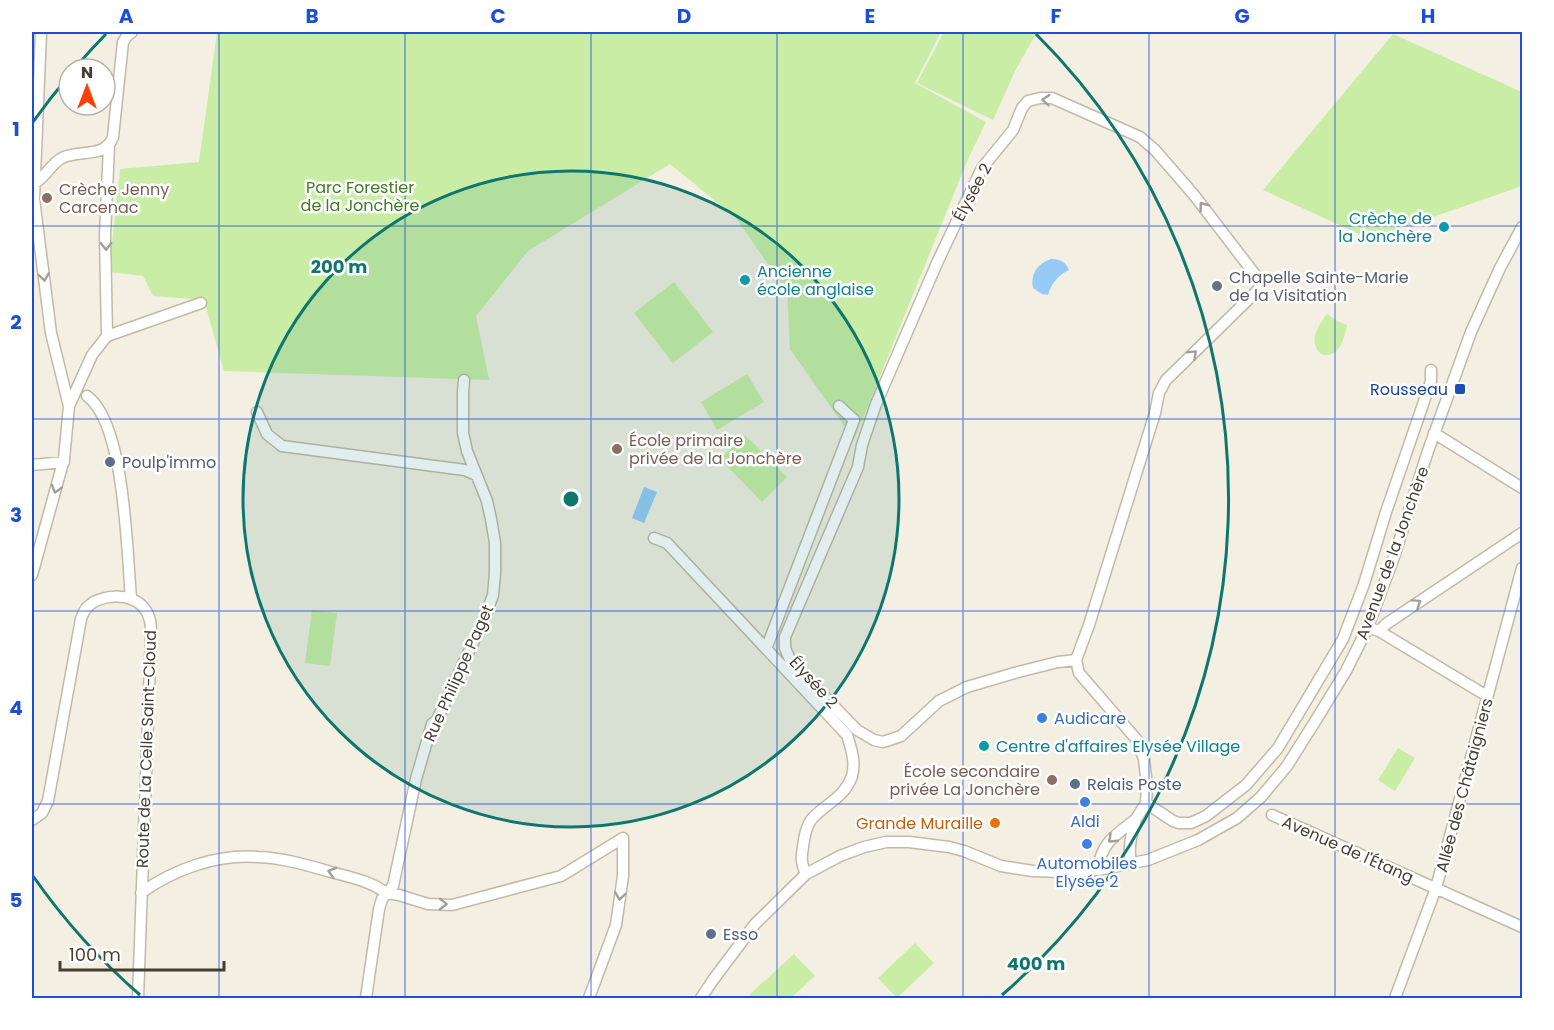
<svg xmlns="http://www.w3.org/2000/svg" width="1554" height="1030" viewBox="0 0 1554 1030" font-family="Poppins,sans-serif">
<style>
.green{fill:#c9eda5}
.water{fill:#96cbf8}
.lines{fill:none;stroke-linecap:round;stroke-linejoin:round}
.minor-casing{stroke:#c2baa6;stroke-width:13}
.minor{stroke:#fff;stroke-width:10}
.oneway{stroke:#a29f98}
.grid{fill:none;stroke:#1d4ed8;stroke-width:1.5;stroke-opacity:0.55}
.ring{fill:none;stroke:#0f766e;stroke-width:3}
.education-dot{fill:#8d6e63;stroke:#fff;stroke-width:2}
.culture-dot{fill:#0f9aa8;stroke:#fff;stroke-width:2}
.worship-dot{fill:#6b7280;stroke:#fff;stroke-width:2}
.transit-dot{fill:#1a4fb4;stroke:#fff;stroke-width:2}
.service-dot{fill:#5c6f8a;stroke:#fff;stroke-width:2}
.shop-dot{fill:#3f7fe0;stroke:#fff;stroke-width:2}
.food-dot{fill:#e8710a;stroke:#fff;stroke-width:2}
.labels{text-anchor:middle;stroke-width:5;stroke-linejoin:round;paint-order:stroke}
.park-label{font-size:16px;fill:#3e7d1f;stroke:#fff}
.education-label{font-size:16px;fill:#785e54;stroke:#fff;text-anchor:start}
.street-label{font-size:16px;fill:#453f32;stroke:#fff}
.culture-label{font-size:16px;fill:#0d838f;stroke:#fff;text-anchor:start}
.worship-label{font-size:16px;fill:#5b616d;stroke:#fff;text-anchor:start}
.transit-label{font-size:16px;fill:#164399;stroke:#fff;text-anchor:end}
.service-label{font-size:16px;fill:#4e5e75;stroke:#fff;text-anchor:start}
.shop-label{font-size:16px;fill:#366cbe;stroke:#fff}
.food-label{font-size:16px;fill:#c56008;stroke:#fff;text-anchor:end}
.centre{fill:#0f766e;stroke:#fff;stroke-width:3}
.ring-label{font-size:18px;text-anchor:middle;font-weight:bold;fill:#0f766e;stroke:#fff;stroke-width:5;stroke-linejoin:round;paint-order:stroke}
.neatline{fill:none;stroke:#1d4ed8;stroke-width:2}
.grid-label{font-size:20px;text-anchor:middle;font-weight:bold;fill:#1d4ed8}
</style>
<rect width="100%" height="100%" fill="#f3efe2"/>
<path class="green" d="M217,32H941L915,83L986,122L968,159L854,440L790,349L787,291L735,217L670,164L528,251L476,316L489,380L224,371L204,300L153,296L143,276L109,272L120,169L199,162Z
M944,32H1037L1015,71L993,120L917,83Z
M1393,34L1522,92V186L1370,239L1263,190Z
M674,282L713,332L673,363L634,313Z
M1327,314L1337,321L1347,325C1345,333 1343,345 1336,351C1323,362 1312,349 1315,335C1318,326 1322,321 1327,314Z
M747,374L764,402L717,430L701,402Z
M745,435L787,477L762,502L720,459Z
M312,610L337,613L330,666L305,663Z
M1398,748L1415,758L1395,791L1378,780Z
M915,943L934,963L897,998L878,978Z
M794,954L815,976L791,998H752L749,995Z"/>
<path class="water" d="M1051,259C1060,259 1066,262 1069,270C1058,275 1051,284 1048,295L1042,294L1033,288C1030,274 1038,263 1051,259Z
M644,487L657,492L644,523L632,518Z"/>
<g class="lines">
<g class="minor-casing">
<path id="minor" d="M33,184C45,179 50,164 62,158C79,149 105,159 113,137L123,42L127,36L132,32
M107,336L201,303
M87,396C125,423 127,553 131,598
M69,406L92,355L107,336L105,235L109,146
M257,412L267,434L282,446L465,470L476,475
M1434,433L1522,488
M32,465L64,462
M654,538L667,543L847,735C851,748 856,762 852,776C844,799 824,804 811,820C806,827 804,838 803,847C801,858 801,863 806,874
M32,575L64,459L69,406L51,333L34,199L41,32
M1368,627L1379,631L1386,624L1522,533
M1379,631L1487,696
M766,649L854,420L839,406
M1076,660L1058,662L1018,672L967,687L939,701L901,736L883,742L874,740L857,730L791,662L785,648V637L858,467L862,445L876,404L937,263L982,168L1013,130L1022,108L1028,101L1040,98H1052L1140,137L1155,150L1194,195L1260,281L1259,289L1166,380L1159,393L1155,413L1089,625L1076,660L1079,673L1137,740L1144,759L1147,786L1146,803L1136,819
M1146,803L1173,821L1179,823H1191L1206,816L1246,785L1278,748L1343,639L1364,584L1386,512L1431,381V370
M1272,815L1522,927
M32,820L42,813L48,801L81,619C82,616 83,613 85,610C97,593 132,592 144,608C151,616 151,626 151,636L138,998
M1098,870C1101,842 1116,835 1136,819C1131,835 1128,848 1131,864
M141,893C174,869 217,854 258,857C283,858 307,865 331,872C349,877 371,881 386,893
M386,893L399,895L428,904L452,905L561,876L623,838
M366,998L379,909L382,899L393,886L416,779L432,724L437,720L485,617L493,595L495,573V543L491,519L487,501L467,451L463,433V392L464,380
M589,998L616,925L623,876V838
M701,998L713,980L755,924L806,874L840,856L864,847L886,842H909L949,847L964,851L1001,866L1033,871L1062,872L1098,870L1148,860L1198,840L1237,818L1261,797L1287,766L1316,720L1346,671L1368,627L1394,557L1428,451L1471,332L1500,268L1522,227
M1395,998L1436,888L1522,568"/>
</g>
<use href="#minor" class="minor"/>
</g>
<defs><path id="oneway-chevron" d="M-2-3.5L2.5 0L-2 3.5" fill="none" stroke-width="1.6" stroke-linecap="round" stroke-linejoin="round" transform="scale(1.5)"/></defs>
<g class="oneway">
<use href="#oneway-chevron" transform="translate(1046 100) rotate(-176)"/>
<use href="#oneway-chevron" transform="translate(1203 206) rotate(-127)"/>
<use href="#oneway-chevron" transform="translate(106 246) rotate(89)"/>
<use href="#oneway-chevron" transform="translate(44 277) rotate(82)"/>
<use href="#oneway-chevron" transform="translate(1193 354) rotate(-44)"/>
<use href="#oneway-chevron" transform="translate(56 489) rotate(106)"/>
<use href="#oneway-chevron" transform="translate(1417 603) rotate(-34)"/>
<use href="#oneway-chevron" transform="translate(1112 839) rotate(137)"/>
<use href="#oneway-chevron" transform="translate(332 872) rotate(-164)"/>
<use href="#oneway-chevron" transform="translate(620 896) rotate(98)"/>
<use href="#oneway-chevron" transform="translate(443 904) rotate(1)"/>
</g>
<path class="grid" d="M219,32V998M405,32V998M591,32V998M777,32V998M963,32V998M1149,32V998M1335,32V998M32,226H1522M32,419H1522M32,611H1522M32,804H1522"/>
<circle cx="571" cy="499" r="328" fill="#0f766e" fill-opacity=".12"/>
<g class="ring">
<circle cx="571" cy="499" r="328"/>
<path d="M140 995A657 657 0 0 1 33 876M33 122A657 657 0 0 1 68 77M75 68A657 657 0 0 1 106 34M1036 34A657 657 0 0 1 1002 995"/>
</g>
<g class="education-dot">
<circle cx="47" cy="198" r="6"/>
<circle cx="617" cy="449" r="6"/>
<circle cx="1052" cy="780" r="6"/>
</g>
<g class="culture-dot">
<circle cx="1444" cy="227" r="6"/>
<circle cx="745" cy="280" r="6"/>
<circle cx="984" cy="746" r="6"/>
</g>
<circle class="worship-dot" cx="1217" cy="286" r="6"/>
<rect class="transit-dot" x="1454" y="383" width="12" height="12" rx="3"/>
<g class="service-dot">
<circle cx="110" cy="462" r="6"/>
<circle cx="1075" cy="784" r="6"/>
<circle cx="711" cy="934" r="6"/>
</g>
<g class="shop-dot">
<circle cx="1042" cy="718" r="6"/>
<circle cx="1085" cy="802" r="6"/>
<circle cx="1087" cy="844" r="6"/>
</g>
<circle class="food-dot" cx="995" cy="823" r="6"/>
<g class="labels">
<g class="park-label">
<text x="360" y="193">Parc Forestier<tspan x="360" dy="18">de la Jonchère</tspan></text>
</g>
<g class="education-label">
<text x="59" y="195">Crèche Jenny<tspan x="59" dy="18">Carcenac</tspan></text>
<text x="629" y="446">École primaire<tspan x="629" dy="18">privée de la Jonchère</tspan></text>
<text x="1040" y="777" text-anchor="end">École secondaire<tspan x="1040" dy="18">privée La Jonchère</tspan></text>
</g>
<g class="street-label">
<text transform="translate(972 192) rotate(-62)" y="6">Élysée 2</text>
<text transform="translate(1392 553) rotate(-70)" y="6">Avenue de la Jonchère</text>
<text transform="translate(458 673) rotate(-66)" y="6">Rue Philippe Paget</text>
<text transform="translate(814 682) rotate(48)" y="6">Élysée 2</text>
<text transform="translate(146 749) rotate(-88)" y="6">Route de La Celle Saint-Cloud</text>
<text transform="translate(1464 785) rotate(-75)" y="6">Allée des Châtaigniers</text>
<text transform="translate(1348 849) rotate(24)" y="6">Avenue de l'Étang</text>
</g>
<g class="culture-label">
<text x="1432" y="224" text-anchor="end">Crèche de<tspan x="1432" dy="18">la Jonchère</tspan></text>
<text x="757" y="277">Ancienne<tspan x="757" dy="18">école anglaise</tspan></text>
<text x="996" y="752">Centre d'affaires Elysée Village</text>
</g>
<g class="worship-label">
<text x="1229" y="283">Chapelle Sainte-Marie<tspan x="1229" dy="18">de la Visitation</tspan></text>
</g>
<g class="transit-label">
<text x="1448" y="395">Rousseau</text>
</g>
<g class="service-label">
<text x="122" y="468">Poulp'immo</text>
<text x="1087" y="790">Relais Poste</text>
<text x="723" y="940">Esso</text>
</g>
<g class="shop-label">
<text x="1054" y="724" text-anchor="start">Audicare</text>
<text x="1085" y="827">Aldi</text>
<text x="1087" y="869">Automobiles<tspan x="1087" dy="18">Elysée 2</tspan></text>
</g>
<g class="food-label">
<text x="983" y="829">Grande Muraille</text>
</g>
</g>
<circle cx="571" cy="499" r="9" class="centre"/>
<g class="ring-label">
<text x="339" y="273">200 m</text>
<text x="1036" y="970">400 m</text>
</g>
<rect width="1554" height="1030" fill="none" stroke="#ffffff" stroke-width="66"/>
<g transform="translate(87 87)"><circle r="28" fill="#ffffff" stroke="#b5b2ad" stroke-width="1.5"/>
<path d="M0-4.5L10 22L0 15L-10 22Z" fill="#ff3e0d"/>
<text y="-9" font-size="16" font-weight="bold" text-anchor="middle" fill="#453f32">N</text>
</g>
<path d="M60 961v9h164v-9" fill="none" stroke="#453f32" stroke-width="3"/>
<text x="69" y="961" font-size="18" fill="#453f32" stroke="#ffffff" stroke-width="4.5" paint-order="stroke">100 m</text>
<rect x="33" y="33" width="1488" height="964" class="neatline"/>
<g class="grid-label">
<text x="126" y="23">A</text>
<text x="312" y="23">B</text>
<text x="498" y="23">C</text>
<text x="684" y="23">D</text>
<text x="870" y="23">E</text>
<text x="1056" y="23">F</text>
<text x="1242" y="23">G</text>
<text x="1428" y="23">H</text>
<text x="16" y="136">1</text>
<text x="16" y="329">2</text>
<text x="16" y="522">3</text>
<text x="16" y="715">4</text>
<text x="16" y="907">5</text>
</g>
</svg>
